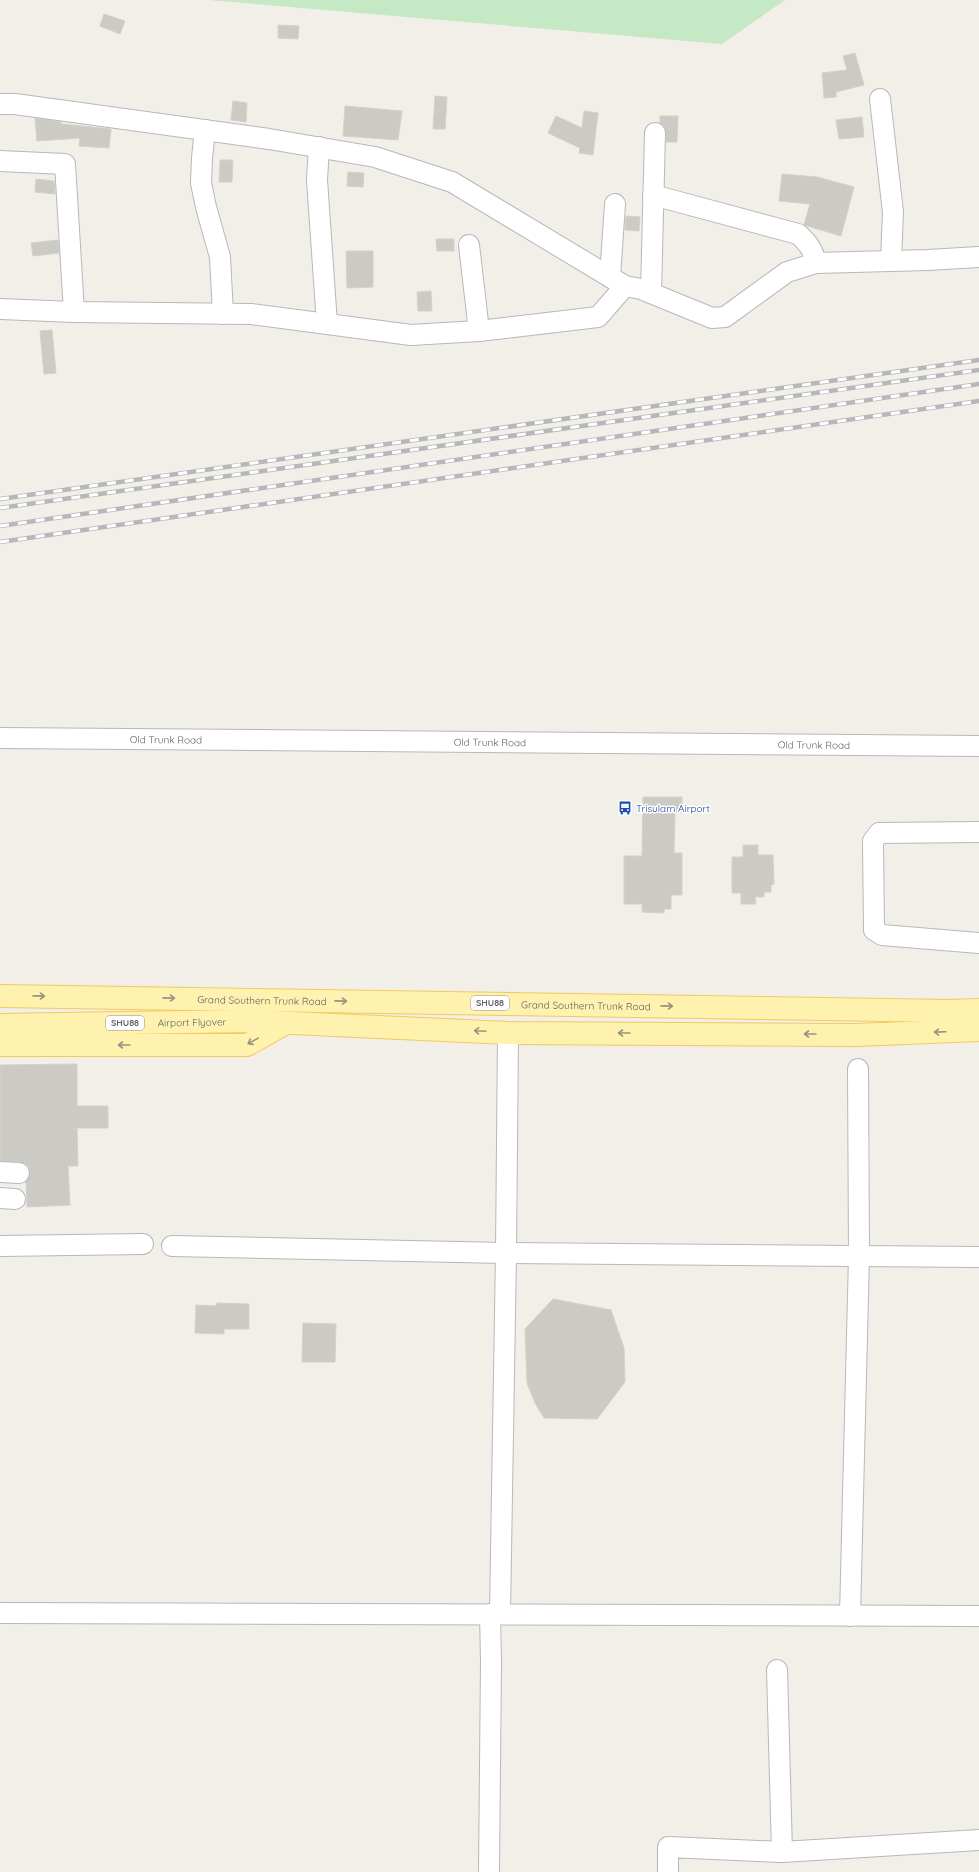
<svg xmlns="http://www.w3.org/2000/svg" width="979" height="1872" viewBox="0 0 979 1872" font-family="Quicksand,sans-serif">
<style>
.green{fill:#c5e8c5}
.building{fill:#cccac5;stroke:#d6d1c6}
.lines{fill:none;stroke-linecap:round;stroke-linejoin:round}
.minor-casing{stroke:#b5b8bc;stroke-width:22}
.major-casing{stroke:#f2c960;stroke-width:24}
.minor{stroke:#fff;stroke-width:20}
.major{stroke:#fff2af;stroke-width:22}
.rail-casing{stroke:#b6b7b8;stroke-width:4.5}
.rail{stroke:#fff;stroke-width:3;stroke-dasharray:9;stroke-linecap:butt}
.oneway{stroke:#979581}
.labels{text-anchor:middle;stroke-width:3;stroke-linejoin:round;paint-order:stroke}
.shield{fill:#fff;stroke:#8f9295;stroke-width:1}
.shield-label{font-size:9px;font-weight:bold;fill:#5f6368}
.street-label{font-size:10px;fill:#5f6368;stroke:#fff}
.transit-label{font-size:10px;fill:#164399;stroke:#fff;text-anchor:start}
</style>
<rect width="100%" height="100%" fill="#f1efe8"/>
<path class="green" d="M208,0H785L722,44Z"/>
<path class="building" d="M104,14L125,21L120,34L100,26Z
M278,25L299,26L298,39L278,38Z
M855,53L864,85L836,92V97L824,98L822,73L847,70L843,56Z
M435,96L447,97L445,129H433Z
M233,101L247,103L246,122L231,120Z
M345,106L402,111L398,140L343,136Z
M584,111L598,113L593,155L579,153L580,148L548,133L556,116L582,128Z
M660,116H678L677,142H666V133L665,127L660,123Z
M862,117L864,137L839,139L836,120Z
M35,118L61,122V124L111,129L109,148L79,146L80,138L37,141Z
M220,160H233L232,182H219Z
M348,172L364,173L363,187L347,186Z
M782,174L817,177L854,187L841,236L804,225L810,204L779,201Z
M36,179L54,181L55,194L35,192Z
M626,216L640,217L639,231L625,230Z
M436,239H454V251H437Z
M58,240L59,253L33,256L31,243Z
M346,251H373V287L347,288Z
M431,291L432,311H418L417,292Z
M52,330L56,373L44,374L40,331Z
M643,797H682V812H675L674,853H682V895H671V909H664V913L642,912V904H624V856H642Z
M743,845H758V855H773L774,884L771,885V892H764V897H755L756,904H741V893H732V857H743Z
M77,1064V1106H108V1128H77L78,1166H68L70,1205L27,1207L26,1182L30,1174L29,1167L26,1164L20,1162L0,1161V1065Z
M553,1299L611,1310L624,1348L625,1382L597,1419L544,1418L535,1403L527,1383L525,1329Z
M217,1303L249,1304V1329H224V1334L195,1333L196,1305L216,1306Z
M303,1323L336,1324L335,1362H302Z"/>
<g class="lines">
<g class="minor-casing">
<g id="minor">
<path d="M880,99L893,212L891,261"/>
<path d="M0,104H15L269,139L375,157L452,182L625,286L641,289L712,318L725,317L787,272L816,263L928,260L979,257"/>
<path d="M205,130L202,158L201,183L206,207L220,257L223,314"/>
<path d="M319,147L317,180L327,324"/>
<path d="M0,161L65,164L74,312"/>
<path d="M653,195L798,234C808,243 813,249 816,263"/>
<path d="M469,245L479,331"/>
<path d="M610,277L615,204"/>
<path d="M651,293L655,133"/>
<path d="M0,309L74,312L251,314L411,335L479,331L598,317L625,286"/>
<path id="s1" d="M0,738L979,746"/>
<path d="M979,832L879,833L873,841L874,930L882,935L979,943"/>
<path d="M0,1172L19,1173"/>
<path d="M0,1198L15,1199"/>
<path d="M0,1246L143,1244"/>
<path d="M172,1246L506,1253L979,1257"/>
<path d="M0,1613L979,1616"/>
<path d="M500,1614L506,1253L508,1033"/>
<path d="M850,1616L859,1256L858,1069"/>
<path d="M777,1670L782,1852"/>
<path d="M489,1872L491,1661L490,1614"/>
<path d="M668,1872V1847L782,1852L979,1840"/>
</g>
</g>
<g class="major-casing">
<g id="major">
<path id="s2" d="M0,996L949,1011L979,1010"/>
<path id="s3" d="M0,1025L249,1021L508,1033L856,1035L979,1030"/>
<path d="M0,1045H247L286,1023"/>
</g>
</g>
<use href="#minor" class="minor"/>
<use href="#major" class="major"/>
<g class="rail-casing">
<path id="rail" d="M0,499L979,360
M0,508L979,370
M0,526L979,384
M0,542L979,401"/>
</g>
<use href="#rail" class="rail"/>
</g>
<defs><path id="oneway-shaft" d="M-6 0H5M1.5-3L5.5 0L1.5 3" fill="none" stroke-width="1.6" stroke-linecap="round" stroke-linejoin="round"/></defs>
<g class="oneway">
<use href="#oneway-shaft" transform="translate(39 996) rotate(1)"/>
<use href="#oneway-shaft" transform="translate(169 998) rotate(1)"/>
<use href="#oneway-shaft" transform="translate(341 1001) rotate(1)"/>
<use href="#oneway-shaft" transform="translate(667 1006) rotate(1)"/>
<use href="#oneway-shaft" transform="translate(480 1031) rotate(-177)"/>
<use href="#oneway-shaft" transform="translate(940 1032) rotate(178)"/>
<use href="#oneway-shaft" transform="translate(624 1033) rotate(-180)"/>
<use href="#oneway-shaft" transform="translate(810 1034) rotate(-180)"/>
<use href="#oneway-shaft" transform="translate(253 1041) rotate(151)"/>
<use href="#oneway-shaft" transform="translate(124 1045) rotate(-180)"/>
</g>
<defs>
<g id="bus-bare" transform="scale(1.08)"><path d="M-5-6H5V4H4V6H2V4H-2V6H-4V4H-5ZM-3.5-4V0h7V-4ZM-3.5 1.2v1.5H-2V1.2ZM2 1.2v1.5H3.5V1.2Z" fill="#1a4fb4" stroke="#fff" stroke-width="2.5" paint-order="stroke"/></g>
</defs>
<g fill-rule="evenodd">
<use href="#bus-bare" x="625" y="808"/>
</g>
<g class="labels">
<g class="shield">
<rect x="471" y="996" width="38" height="14" rx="3"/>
<rect x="106" y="1016" width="38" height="14" rx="3"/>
</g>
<g class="shield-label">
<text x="490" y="1006">SHU88</text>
<text x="125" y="1026">SHU88</text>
</g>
<g class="street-label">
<text dy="4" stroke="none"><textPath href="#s1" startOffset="166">Old Trunk Road</textPath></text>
<text dy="4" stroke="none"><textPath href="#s1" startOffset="490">Old Trunk Road</textPath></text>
<text dy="4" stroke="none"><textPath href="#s1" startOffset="814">Old Trunk Road</textPath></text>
<text dy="4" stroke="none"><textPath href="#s2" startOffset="262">Grand Southern Trunk Road</textPath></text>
<text dy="4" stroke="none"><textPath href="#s2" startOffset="586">Grand Southern Trunk Road</textPath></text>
<text dy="4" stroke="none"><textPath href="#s3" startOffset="192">Airport Flyover</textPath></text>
</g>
<g class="transit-label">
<text x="636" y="812">Trisulam Airport</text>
</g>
</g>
</svg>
